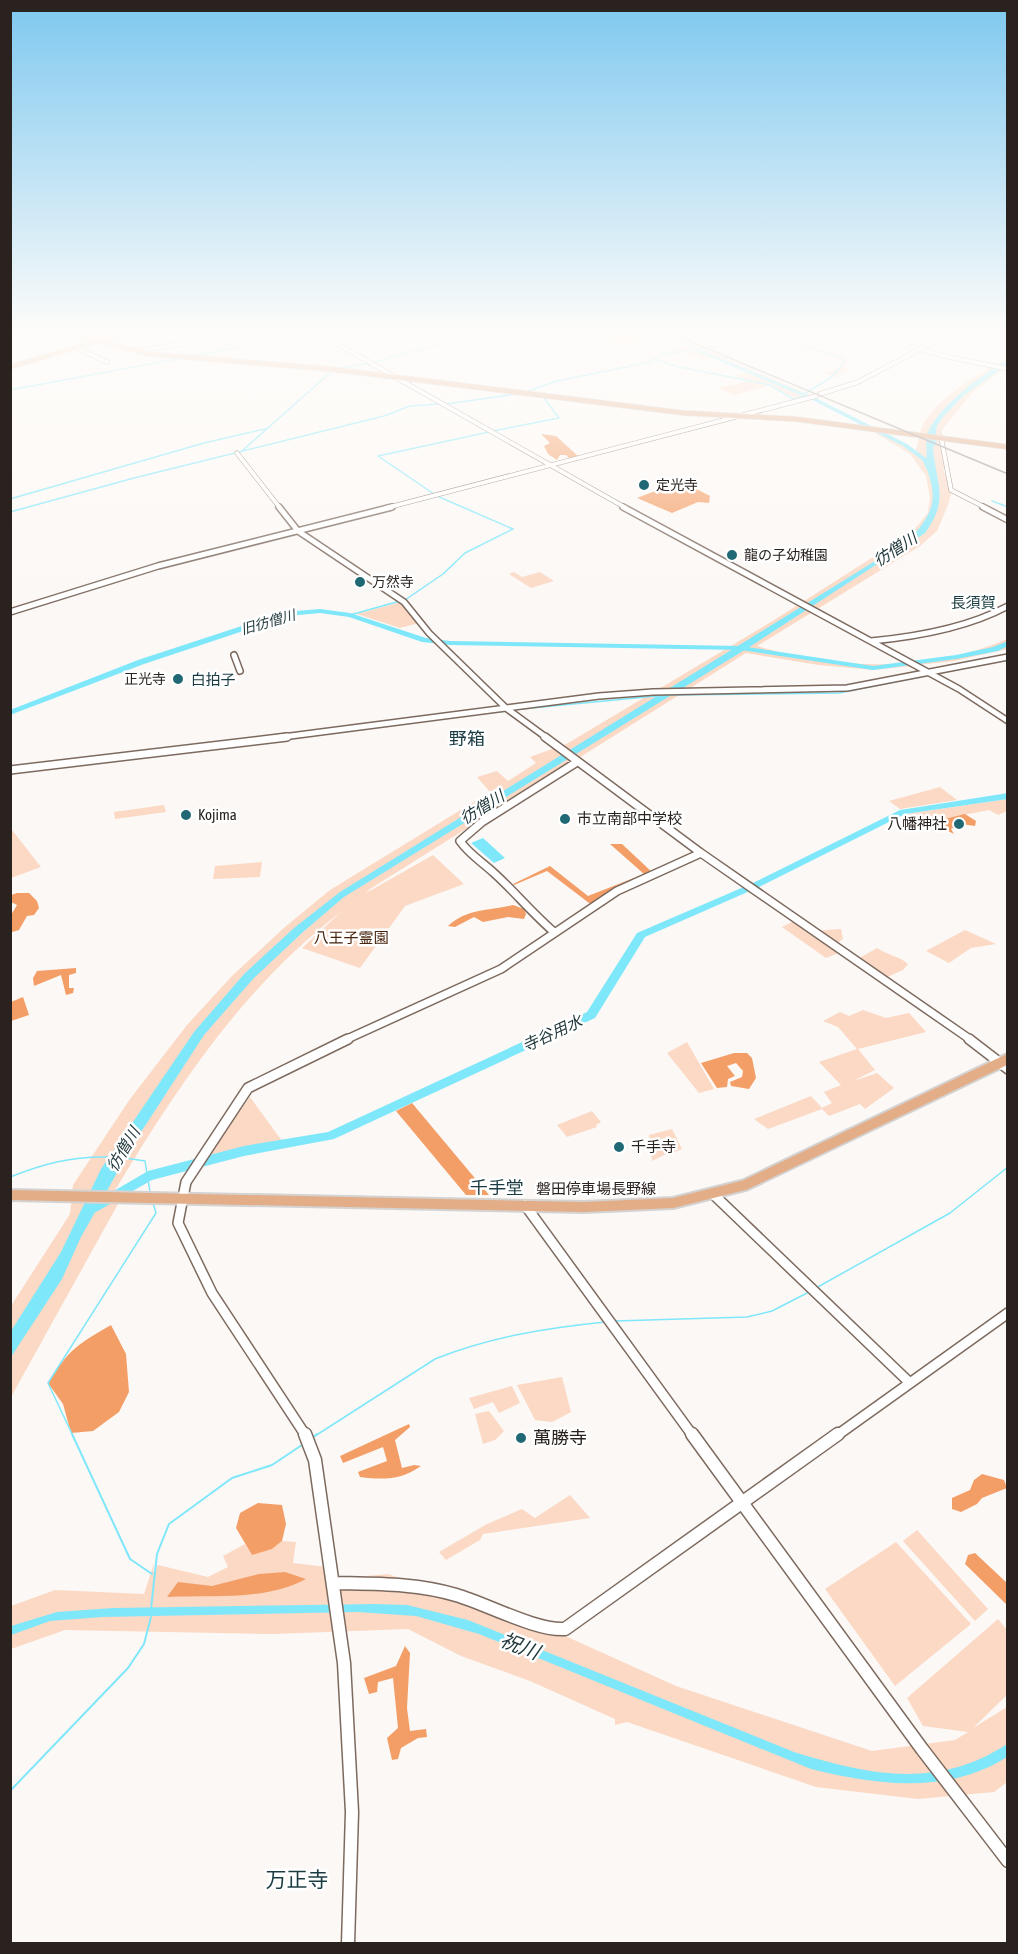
<svg xmlns="http://www.w3.org/2000/svg" width="1018" height="1954" viewBox="0 0 1018 1954" font-family="'Asap Condensed','Noto Sans JP',sans-serif">
<style>
.green{fill:#fbd9c5}
.forest{fill:#f49e67}
.water{fill:#7fe7fa}
.lines{fill:none;stroke-linecap:round;stroke-linejoin:round}
.stream-far1{stroke:#7fe7fa;stroke-width:1.5}
.stream{stroke:#7fe7fa;stroke-width:2}
.river{fill:#7fe7fa;fill-rule:evenodd}
.minor-far4-casing{stroke:#7d6a5f;stroke-width:5}
.minor-far3-casing{stroke:#7d6a5f;stroke-width:8}
.minor-far2-casing{stroke:#7d6a5f;stroke-width:10}
.minor-far1-casing{stroke:#7d6a5f;stroke-width:12}
.minor-casing{stroke:#7d6a5f;stroke-width:15}
.major-far1-casing{stroke:#d4d3d2;stroke-width:6}
.major-casing{stroke:#d4d3d2;stroke-width:14}
.minor-far4{stroke:#fff;stroke-width:4}
.minor-far3{stroke:#fff;stroke-width:5}
.minor-far2{stroke:#fff;stroke-width:7}
.minor-far1{stroke:#fff;stroke-width:9}
.minor{stroke:#fff;stroke-width:12}
.major-far1{stroke:#e3ad88;stroke-width:4.5}
.major{stroke:#e3ad88;stroke-width:10}
.rail{stroke:#9b9592;stroke-width:1.5}
.poi-dot{fill:#1f6874;stroke:#fff;stroke-width:2}
.labels{text-anchor:middle;stroke-width:5;stroke-linejoin:round;paint-order:stroke}
.far-poi-label{font-size:14px;fill:#2a221e;stroke:#fff;text-anchor:start}
.far-water-label{font-size:14px;font-style:italic;fill:#1e363a;stroke:#fff}
.far-quarter-label{font-size:15px;fill:#1a3b41;stroke:#fff}
.poi-label{font-size:15px;fill:#2a221e;stroke:#fff;text-anchor:start}
.park-label{font-size:15px;fill:#47240e;stroke:#fff}
.street-label{font-size:15px;fill:#2a221e;stroke:#fff}
.water-label{font-size:16px;font-style:italic;fill:#1e363a;stroke:#fff}
.quarter-label{font-size:18px;fill:#1a3b41;stroke:#fff}
.near-poi-label{font-size:18px;fill:#2a221e;stroke:#fff;text-anchor:start}
.near-water-label{font-size:20px;font-style:italic;fill:#1e363a;stroke:#fff}
.near-quarter-label{font-size:21px;fill:#1a3b41;stroke:#fff}
</style>
<rect width="100%" height="100%" fill="#fcf8f5"/>
<path class="green" d="M607,332H635L650,340L619,346L600,337L611,335Z
M657,332H664L810,395L794,398L765,384L768,386L734,395L718,388L749,381L764,384L734,376L748,372L713,358L703,360L684,352L695,351L693,349L672,352L668,350L686,346Z
M775,337L843,356L848,359L844,367L848,369L838,375V378L824,373L838,369L842,360L770,338Z
M1007,358V367L973,392L942,430V454L946,468H943L951,494L948,505L937,531L920,546L757,646C837,670 930,673 1007,639V649L954,661L874,670L819,665L746,653L370,889L366,893L433,855L464,884L405,906L360,968L302,948L341,912C243,987 177,1087 114,1192L118,1204L11,1397V1306L70,1214L73,1185L130,1099L187,1025L232,976L285,927L330,890L490,792L477,777L497,771L508,781L536,763L530,757L555,748L558,749L771,622L911,533L928,513L930,498L926,476L910,454L870,430L879,431L916,450C918,443 919,433 922,427C938,395 978,375 1007,358Z
M514,572L522,577L540,572L554,581L531,588L509,574Z
M401,602L419,623L400,628L357,614Z
M940,787L957,800L900,809L889,801Z
M1007,799V811L998,815L989,810L921,823L907,814Z
M164,805L166,812L115,819L114,812Z
M11,830H12L41,867L11,878Z
M262,862L260,877L213,879L215,866Z
M796,920L811,931L841,929L843,939L833,946L841,952L826,958L782,927Z
M965,930L996,944L971,948L949,963L926,951Z
M877,948C887,955 899,956 908,964L903,970L883,979L856,960Z
M863,1010L886,1018L909,1013L926,1032L858,1049L875,1070L853,1081L877,1073L894,1088L865,1109L860,1104L829,1116L822,1109L768,1129L754,1119L811,1096L822,1108L832,1103L824,1092L841,1085L819,1062L857,1049L838,1027L823,1021L840,1012L849,1016Z
M687,1042L714,1089L699,1093L667,1053Z
M250,1097L282,1141L207,1157Z
M592,1111L601,1122L596,1125L597,1127L567,1137L557,1125Z
M672,1129L682,1149L672,1153L656,1139L668,1153L652,1161L649,1135Z
M562,1377L571,1412L552,1422L535,1420L517,1385Z
M512,1386L520,1403L499,1413L493,1402L474,1409L469,1398Z
M489,1411L504,1431L495,1440L483,1444L475,1414Z
M570,1495L590,1518L483,1534L480,1540L446,1560L439,1552L487,1524L522,1509L535,1518Z
M917,1530L988,1609L975,1621L903,1541Z
M282,1541L296,1542L293,1563L327,1567L333,1579L388,1574L552,1630L676,1686L872,1751L955,1740L968,1732L923,1726L907,1698L998,1619L1007,1630V1695L973,1728L1007,1707V1782L994,1792L918,1799L816,1787L627,1722L615,1725V1719L530,1681L461,1656L408,1629L273,1634L65,1630L11,1649V1606L55,1590L144,1594L154,1563L153,1572L158,1565L208,1577L228,1567L223,1556L245,1544L252,1555L272,1549Z
M896,1542L971,1624L895,1686L825,1589Z"/>
<path class="forest" d="M541,434L556,436L579,457L570,459L566,455H560L557,460L548,454L544,446L550,443Z
M681,481L710,496L709,503L698,502L672,513L637,498Z
M965,814L976,821L975,826L955,823V827L951,829L954,834L938,826L940,820Z
M610,844H622L653,873L593,906L547,871L514,885L513,884L550,866L588,896L644,874Z
M17,893H29L37,901L39,908L34,915L27,916L19,930L12,932L11,915L17,905L11,902V895Z
M513,905L524,909L526,914L524,919L508,917L483,922L474,917L455,927L448,926C467,908 490,911 513,905Z
M76,968V973L69,975V988H74L73,993L66,995L61,975L34,986L33,978L37,971Z
M23,997L29,1015L11,1021V1002Z
M734,1053H747L752,1058L756,1078L749,1089L731,1086L730,1082L742,1077L743,1071L736,1063L727,1066L735,1076L728,1079L727,1087L717,1088L701,1063Z
M412,1103L489,1195H466L396,1111Z
M111,1325L126,1354L129,1392L119,1412L93,1431L71,1433L63,1404L48,1383C70,1348 77,1345 111,1325Z
M409,1424L410,1427L395,1440L402,1468L414,1465L421,1466C401,1480 384,1480 360,1477L358,1472L387,1461L383,1447L343,1463L340,1456Z
M982,1474L1004,1480L1007,1488L982,1498L977,1504L961,1512L952,1509V1498L970,1490L974,1480Z
M258,1503L282,1505L286,1524L282,1541L272,1549L252,1555L236,1528L240,1513Z
M975,1553L1007,1583V1605L965,1564L968,1555Z
M285,1572L306,1579C265,1601 213,1595 167,1597L178,1582L212,1586L259,1574Z
M405,1646L410,1653L407,1708L410,1731L426,1729L427,1737L418,1738L401,1748L398,1759L392,1760L387,1738L398,1728L393,1678L378,1682L377,1692L369,1694L364,1678L396,1666Z"/>
<path class="water" d="M1007,360L1003,368L963,396L943,417L937,426L935,440L937,443L933,447C936,486 950,498 925,533L751,646L344,897L303,932L253,979L204,1035L132,1146L81,1237L62,1279L11,1357V1331L61,1252L101,1169L194,1032L245,973L294,928L340,892L909,540C934,512 939,500 925,464C929,454 924,443 928,432C939,406 983,374 1007,360Z
M483,838L505,858L494,863L471,843Z
M376,1604L407,1605L468,1620L794,1752C869,1775 937,1790 1007,1744V1757C947,1795 876,1785 811,1769L479,1634L416,1616L357,1612L102,1617L50,1621L11,1635V1626L57,1612L113,1608Z"/>
<g class="lines">
<path class="stream-far1" d="M659,332L696,349
M707,348L752,342L789,332
M193,356L316,333
M655,359L679,367L770,385L793,399L806,396L804,394L832,377L845,361L840,357L772,337
M374,362L486,332
M342,368L369,363
M10,390L177,359
M525,392L557,381L650,362L663,354L702,349
M447,404L516,394
M493,431L559,418L544,398
M242,451L332,371
M10,499L204,443L265,429
M992,501L1008,507
M10,512L134,478L384,416L410,406L439,404
M405,600L443,574L465,553L513,529L437,496L378,456L489,432
M350,615L400,601
M935,674L1007,660
M670,695L839,693L930,675
M511,710L656,696
M479,714L507,711
M378,727L391,726
M29,771L132,759
M125,1158L145,1161L150,1192
M10,1177C43,1164 72,1156 108,1157
M816,1288L950,1213L1008,1167
M615,1321L747,1317L772,1311L809,1292
M73,1436L48,1383L156,1213L153,1203
M315,1436L435,1359C490,1337 546,1328 605,1322"/>
<path class="stream" d="M72,1434L130,1559L152,1574
M313,1437L317,1434
M151,1609L157,1554L169,1524L232,1478L272,1465L302,1445
M10,1791L128,1668L144,1644L151,1617"/>
<path class="river" d="M695,349H699L810,396L805,397L695,351Z
M1008,359V363L971,389H967V387Z
M812,396L907,444L926,458L934,472L929,473L922,460L903,446L810,399L809,398Z
M320,609L350,613L426,638L450,641L741,646L873,666L956,655L993,647L1008,641V646L998,651L956,659L873,670L741,650L450,645L422,642L349,617L320,613L288,616L144,664L10,715V710L138,660L284,612Z
M1008,793V799L905,814L759,887L645,937L595,1018L334,1139L244,1156L152,1180L96,1212L92,1214L88,1212L86,1209L88,1206L148,1171L244,1146L328,1132L587,1012L637,933L753,883L900,810Z"/>
<g class="minor-far4-casing">
<path id="minor-far4" d="M316,332L626,508
M858,332L944,356L1008,369
M994,332L1008,337
M76,348L107,362
M137,351L260,332
M820,394L858,382L932,343L976,332
M941,437L951,490L986,508
M237,453L280,508
M386,508L816,396"/>
</g>
<g class="minor-far3-casing">
<path id="minor-far3" d="M279,507L298,531L404,602L429,633L506,708L547,738
M623,507L959,689L1008,721
M983,507L1008,520
M10,612L158,566L392,507
M871,641C914,637 969,627 1008,606
M234,655L240,671
M275,738L599,696L653,692L847,688L1008,657"/>
</g>
<g class="minor-far2-casing">
<path id="minor-far2" d="M545,737L701,853L971,1040
M10,770L287,737
M554,932C532,913 515,892 494,873C482,862 469,854 460,841L482,822L577,762
M345,1040L501,969L617,891L701,853"/>
</g>
<g class="minor-far1-casing">
<path id="minor-far1" d="M969,1039L1008,1069
M713,1194L910,1383
M525,1205L693,1436
M306,1436L212,1293L178,1223L186,1182L248,1088L348,1039
M836,1436L1008,1313"/>
</g>
<g class="minor-casing">
<path id="minor" d="M305,1434L315,1460L344,1663L352,1812L348,1944
M692,1434L922,1749L1008,1861
M333,1583C375,1584 416,1583 456,1595C487,1604 536,1631 565,1629L838,1434"/>
</g>
<g class="major-far1-casing">
<path id="major-far1" d="M67,332L149,354L330,369L684,413L795,419L1008,447
M10,367L127,332"/>
</g>
<g class="major-casing">
<path id="major" d="M10,1195L584,1207L673,1203L745,1185L1008,1059"/>
</g>
<use href="#minor-far4" class="minor-far4"/>
<use href="#minor-far3" class="minor-far3"/>
<use href="#minor-far2" class="minor-far2"/>
<use href="#minor-far1" class="minor-far1"/>
<use href="#minor" class="minor"/>
<use href="#major-far1" class="major-far1"/>
<use href="#major" class="major"/>
<path class="rail" d="M667,332L1008,474"/>
</g>
<linearGradient id="sky" x2="0" y2="1"><stop stop-color="#7ec8ef"/><stop offset="0.55" stop-color="#fefcfa"/><stop offset="1" stop-color="#fefcfa" stop-opacity="0"/></linearGradient>
<rect width="1018" height="606" fill="url(#sky)"/>
<g class="poi-dot">
<circle cx="644" cy="485" r="6"/>
<circle cx="732" cy="555" r="6"/>
<circle cx="360" cy="582" r="6"/>
<circle cx="178" cy="679" r="6"/>
<circle cx="186" cy="815" r="6"/>
<circle cx="565" cy="819" r="6"/>
<circle cx="959" cy="824" r="6"/>
<circle cx="619" cy="1147" r="6"/>
<circle cx="521" cy="1438" r="6"/>
</g>
<g class="labels">
<g class="far-poi-label">
<text x="656" y="490">定光寺</text>
<text x="744" y="560">龍の子幼稚園</text>
<text x="372" y="587">万然寺</text>
<text x="166" y="684" text-anchor="end">正光寺</text>
</g>
<g class="far-water-label">
<text transform="translate(268 622) rotate(-16)" y="5">旧彷僧川</text>
</g>
<g class="far-quarter-label">
<text x="973" y="608">長須賀</text>
<text x="213" y="685">白拍子</text>
</g>
<g class="poi-label">
<text x="198" y="820">Kojima</text>
<text x="577" y="824">市立南部中学校</text>
<text x="947" y="829" text-anchor="end">八幡神社</text>
<text x="631" y="1152">千手寺</text>
</g>
<g class="park-label">
<text x="351" y="943">八王子霊園</text>
</g>
<g class="street-label">
<text x="596" y="1194">磐田停車場長野線</text>
</g>
<g class="water-label">
<text transform="translate(895 549) rotate(-33)" y="6">彷僧川</text>
<text transform="translate(482 807) rotate(-32)" y="6">彷僧川</text>
<text transform="translate(552 1033) rotate(-25)" y="6">寺谷用水</text>
<text transform="translate(123 1149) rotate(-59)" y="6">彷僧川</text>
</g>
<g class="quarter-label">
<text x="467" y="745">野箱</text>
<text x="497" y="1194">千手堂</text>
</g>
<g class="near-poi-label">
<text x="533" y="1444">萬勝寺</text>
</g>
<g class="near-water-label">
<text transform="translate(520 1646) rotate(21)" y="7">祝川</text>
</g>
<g class="near-quarter-label">
<text x="297" y="1887">万正寺</text>
</g>
</g>
<rect width="1018" height="1954" fill="none" stroke="#2a221e" stroke-width="24"/>
</svg>
